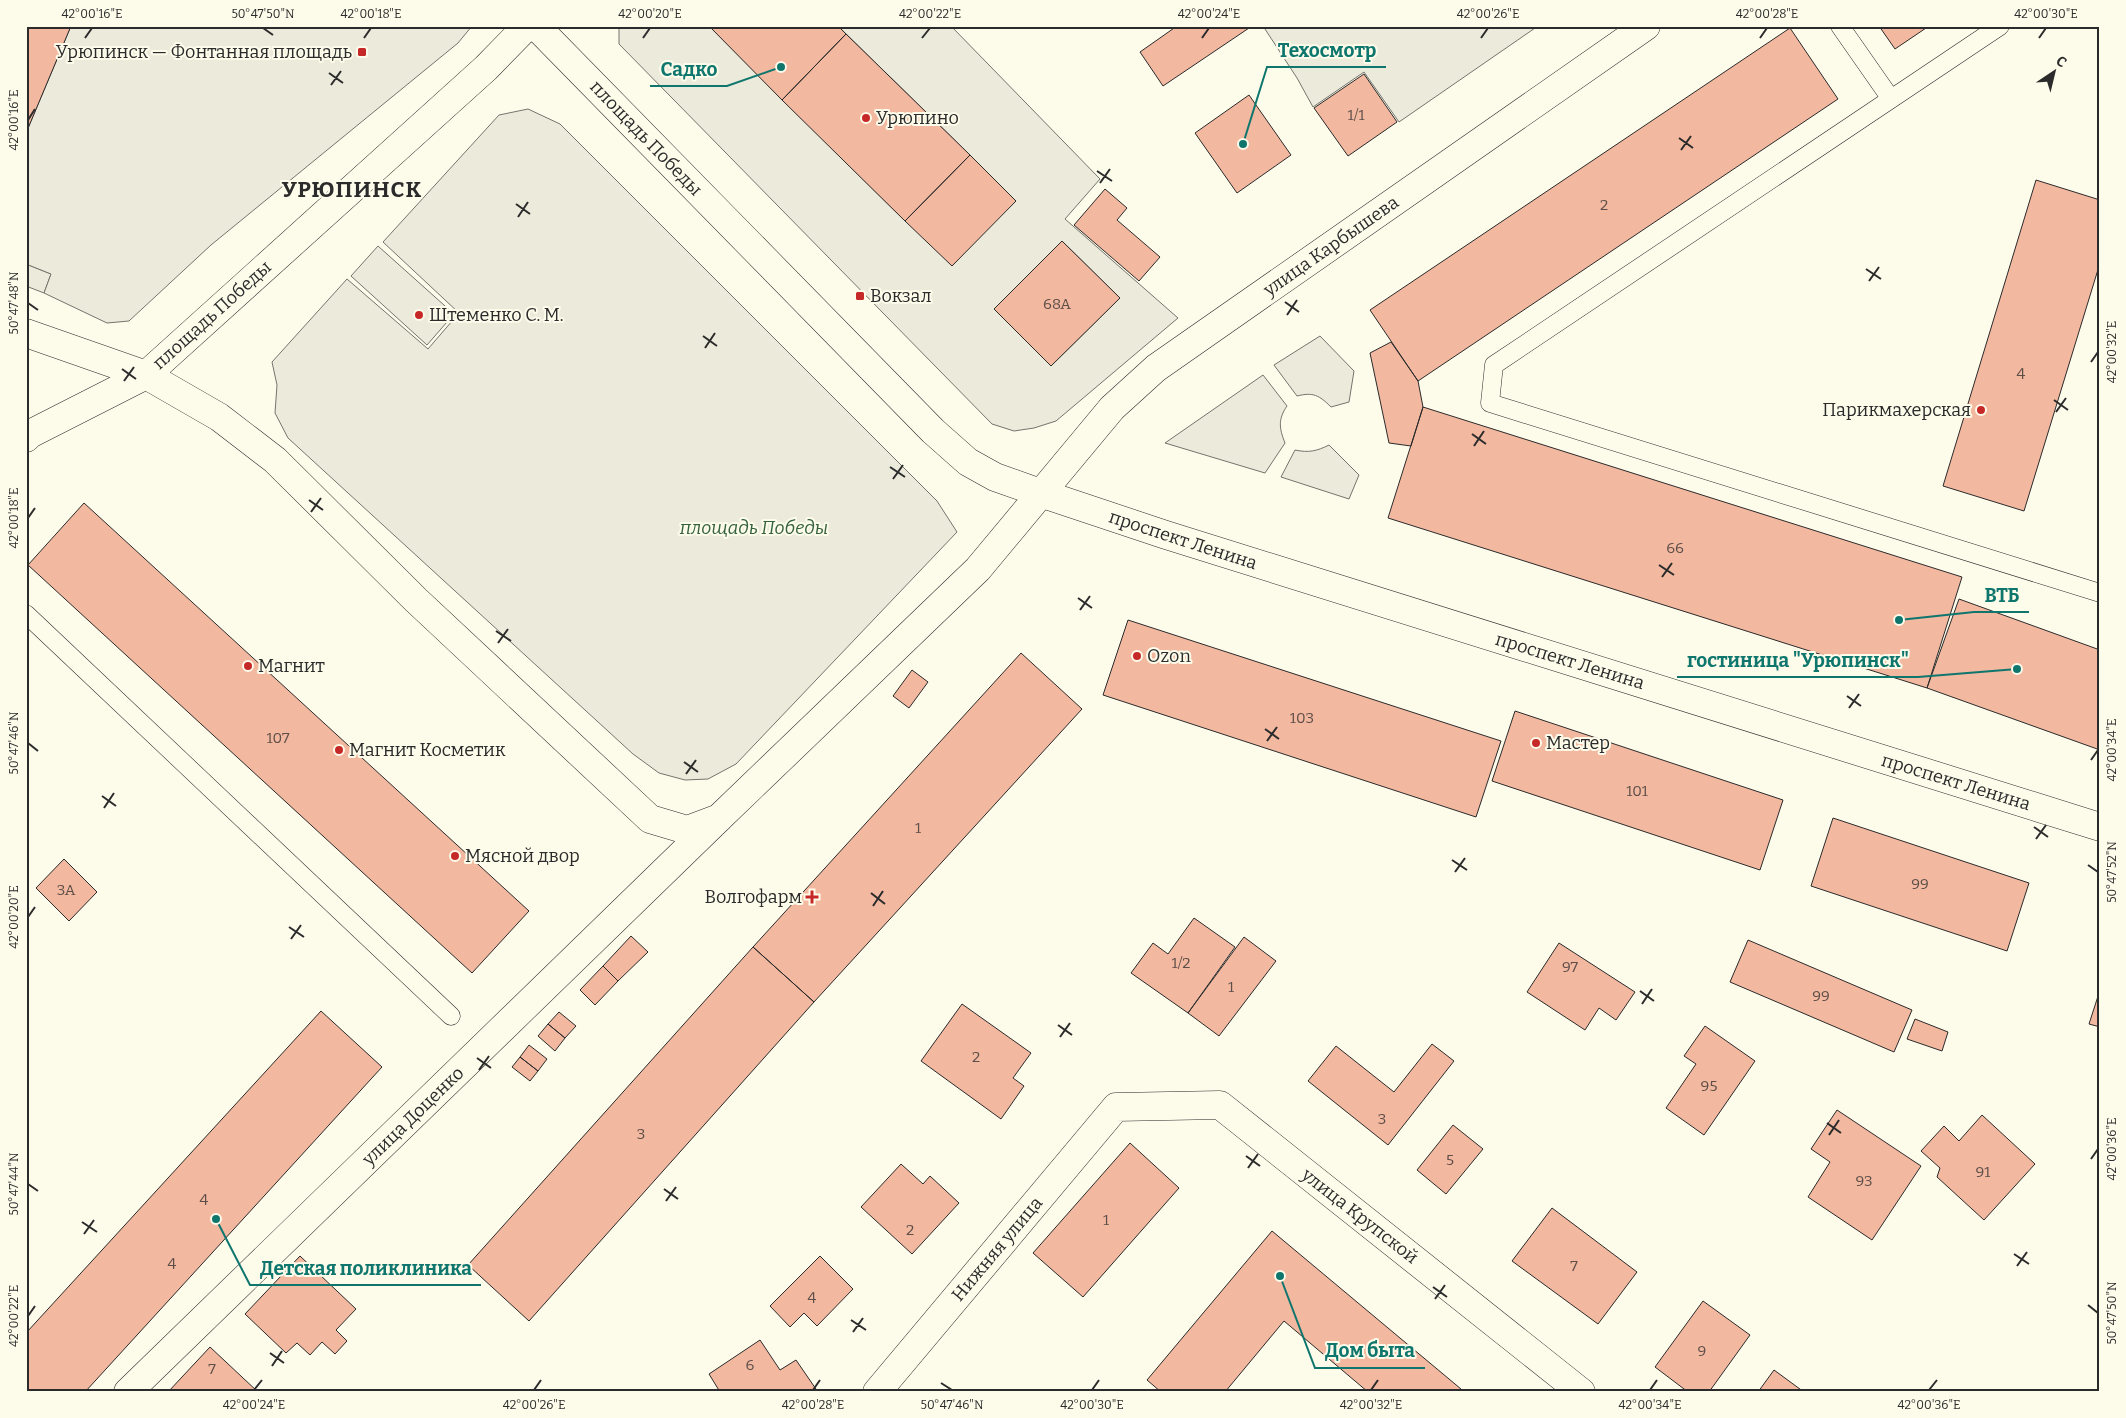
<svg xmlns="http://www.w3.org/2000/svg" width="2126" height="1418" viewBox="0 0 2126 1418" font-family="Bitter,serif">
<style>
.green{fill:#ecebdb;stroke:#74746e}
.parking{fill:#eceadb;stroke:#74746e;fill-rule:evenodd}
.building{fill:#f2b8a0;stroke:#2b2b2b}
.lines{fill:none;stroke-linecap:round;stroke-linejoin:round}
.service-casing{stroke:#2b2b2b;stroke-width:19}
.minor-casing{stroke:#2b2b2b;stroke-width:29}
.secondary-casing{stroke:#2b2b2b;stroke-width:29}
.service{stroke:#fdfbea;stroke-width:18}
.minor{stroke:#fdfbea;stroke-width:28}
.secondary{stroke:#fdfbea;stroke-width:28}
.ticks{fill:none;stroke:#2b2b2b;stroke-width:2}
.poi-dot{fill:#c62828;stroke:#fdfbea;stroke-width:2}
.labels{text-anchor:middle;stroke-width:4;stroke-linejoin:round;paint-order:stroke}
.number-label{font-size:15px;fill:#5d4e48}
.poi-label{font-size:18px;fill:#2b2b2b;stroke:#fdfbea;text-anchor:start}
.street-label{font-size:18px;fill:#2b2b2b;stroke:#fdfbea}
.park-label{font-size:18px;font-style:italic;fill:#34623c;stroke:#fdfbea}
.district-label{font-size:22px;font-weight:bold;letter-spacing:1px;fill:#2b2b2b;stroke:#fdfbea}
.leader{fill:none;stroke:#0f766e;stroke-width:2}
.callout-dot{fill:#0f766e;stroke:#fdfbea;stroke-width:2}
.callout-label{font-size:19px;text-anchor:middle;font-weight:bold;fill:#0f766e;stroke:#fdfbea;stroke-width:4;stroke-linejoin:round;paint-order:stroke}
.neatline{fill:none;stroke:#2b2b2b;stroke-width:2}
.ticks-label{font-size:12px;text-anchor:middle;fill:#2b2b2b}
</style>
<rect width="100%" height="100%" fill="#fdfbea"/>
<path class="green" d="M1263,26H1538L1399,122L1364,72L1313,107L1297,78Z
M528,109L560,124L937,501L957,532L736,764L708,779L685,780L659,773L633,754L288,438L275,413L277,385L272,362L347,279L428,349L459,313L383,242L499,115Z
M26,264L51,274L44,293L26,286Z
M1320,336L1354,371L1349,402L1331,407C1319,395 1313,392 1297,396L1274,365Z
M1263,375L1287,406C1278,419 1279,428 1285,443L1265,473L1165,443Z
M1329,445L1359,475L1349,499L1281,477L1295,450C1309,453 1317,451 1329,445Z"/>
<path class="parking" d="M71,26H472L458,43L211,245L129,321L107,323L44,293L51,274L26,264V133Z
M619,26H709L905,221L970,155L838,26H951L1100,179L1065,219L1178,318L1056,421L1034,428L1014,431L992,424L619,44ZM1062,241L1120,298L1051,366L994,309Z
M378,246L454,314L427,345L351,276Z"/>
<path class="building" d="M26,26H71L26,133Z
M709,26H838L846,34L782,100Z
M1177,26H1252L1163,86L1140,52Z
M1879,26H1929L1895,49Z
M1790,28L1838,99L1418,381L1370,310Z
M846,34L970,155L905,221L782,100Z
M1364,74L1397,122L1348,156L1314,108Z
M1249,95L1291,155L1237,193L1195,133Z
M970,155L1016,201L952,266L905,221Z
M2036,180L2100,200V263L2024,511L1943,486Z
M1105,189L1127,208L1117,220L1160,257L1139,281L1074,225Z
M1062,241L1120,298L1051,366L994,309Z
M1391,342L1418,381L1423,407L1411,446L1389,443L1370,353Z
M1423,407L1962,577L1927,688L1388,518Z
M84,503L529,911L472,973L28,565Z
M1959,599L2100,650V750L1927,688Z
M1128,620L1501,741L1476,817L1103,695Z
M1021,653L1082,709L814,1002L753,947Z
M912,670L928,682L909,708L893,696Z
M1515,711L1783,800L1760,870L1492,781Z
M1833,818L2029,883L2007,951L1811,886Z
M64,859L97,892L69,921L36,888Z
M1194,918L1235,947L1188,1013L1131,973L1153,943L1168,954Z
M631,936L648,952L618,981L603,966Z
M1244,937L1276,961L1219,1036L1188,1013Z
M1748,940L1912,1010L1894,1052L1730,982Z
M1559,943L1635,992L1616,1020L1599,1008L1585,1030L1527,992Z
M753,947L814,1002L529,1321L468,1265Z
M603,966L618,981L595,1005L580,990Z
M2100,990V1027L2089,1024Z
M962,1004L1031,1053L1013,1078L1024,1086L1001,1119L921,1061Z
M321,1011L382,1067L85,1392H26V1333Z
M559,1012L576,1026L565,1038L548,1024Z
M1915,1019L1948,1032L1942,1051L1907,1039Z
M548,1024L565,1038L555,1051L538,1036Z
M1705,1026L1755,1061L1704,1135L1666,1108L1696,1064L1684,1056Z
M1432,1044L1454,1061L1388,1145L1308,1081L1336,1046L1394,1092Z
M529,1045L547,1059L538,1071L520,1057Z
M520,1057L538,1071L530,1081L512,1067Z
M1837,1110L1921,1166L1872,1240L1808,1197L1830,1162L1811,1149Z
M1982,1115L2035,1164L1984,1220L1937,1177L1940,1168L1921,1151L1944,1126L1959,1141Z
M1453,1125L1483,1149L1446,1194L1417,1170Z
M1130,1143L1179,1188L1083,1297L1033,1253Z
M901,1164L923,1184L930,1176L959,1203L912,1254L861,1207Z
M1552,1208L1637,1272L1598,1324L1512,1261Z
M1272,1231L1461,1389L1459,1392H1368L1284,1321L1225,1392H1161L1147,1380Z
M300,1256L356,1309L336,1330L347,1341L335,1354L322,1342L310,1355L297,1343L286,1353L245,1314Z
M820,1256L853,1289L817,1326L804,1313L790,1327L770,1306Z
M1703,1301L1750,1335L1709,1392H1688L1655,1367Z
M760,1340L780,1370L796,1360L818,1392H720L709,1374Z
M210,1347L258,1392H168Z
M1774,1370L1804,1392H1758Z"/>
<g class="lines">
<g class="service-casing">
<path id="service" d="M1840,26L1891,99
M2000,26L1494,365L1490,403L2100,593
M26,614L451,1016"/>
</g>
<g class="minor-casing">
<path id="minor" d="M128,1392L719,818
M877,1392L1116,1107L1220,1105L1581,1392"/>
</g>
<g class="secondary-casing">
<path id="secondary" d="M536,26L933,431L968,462L995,477L1040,493L1166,535L2100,827
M26,333L146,375L219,417L275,460L416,600L650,819L687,830L719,818L978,569L1112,408L1156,368L1646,26
M26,438L30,434L146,375L486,68L527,26"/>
</g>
<use href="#service" class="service"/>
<use href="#minor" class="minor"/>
<use href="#secondary" class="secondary"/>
</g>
<path class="ticks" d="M263,28L273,35M85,38L92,28M364,38L371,28M643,38L650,28M922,38L930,28M1202,38L1209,28M1481,38L1488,28M1760,38L1767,28M2039,38L2046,28M329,73L343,83M331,85L341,71M28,120L35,109M1679,138L1693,148M1681,150L1691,136M1097,171L1112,181M1100,183L1110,169M516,204L530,214M518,217L528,202M1866,269L1881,279M1869,281L1879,267M1285,302L1299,312M28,303L38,310M1287,315L1297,300M703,336L717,346M705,348L715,333M2091,362L2098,352M122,369L136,379M124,381L134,367M2054,400L2068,410M2056,412L2066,398M1472,434L1486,444M1474,446L1484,431M890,467L905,477M893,479L903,465M309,500L323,510M311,512L321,498M28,518L35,508M1659,565L1674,575M1662,577L1672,563M1078,598L1092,608M1080,610L1090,596M496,631L511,641M498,643L508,629M1847,696L1861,706M1849,708L1859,694M1265,729L1279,739M1267,741L1277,727M28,743L38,751M2091,760L2098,750M684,762L698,772M686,774L696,760M102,796L116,806M104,808L114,793M2034,827L2048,837M2036,839L2046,825M1452,860L1467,870M2088,865L2098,872M1455,872L1465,858M871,893L885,904M873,906L883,891M28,917L35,907M289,927L304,937M291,939L301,925M1640,991L1654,1001M1642,1004L1652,989M1058,1025L1072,1035M1060,1037L1070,1023M477,1058L491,1068M479,1070L489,1056M1827,1123L1841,1133M1829,1135L1839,1120M1246,1156L1260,1166M2091,1159L2098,1149M1248,1168L1258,1154M28,1184L38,1191M664,1189L678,1199M666,1201L676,1187M82,1222L97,1232M84,1234L94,1220M2014,1254L2029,1264M2017,1266L2027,1252M1433,1287L1447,1297M1435,1299L1445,1285M2088,1305L2098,1313M28,1316L35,1306M851,1320L866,1330M853,1332L863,1318M270,1353L284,1363M272,1366L282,1351M941,1383L952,1390M254,1390L262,1380M534,1390L541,1380M813,1390L820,1380M1092,1390L1099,1380M1371,1390L1378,1380M1650,1390L1657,1380M1929,1390L1937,1380"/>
<g class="poi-dot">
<rect x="357" y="47" width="10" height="10" rx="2.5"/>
<circle cx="866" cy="118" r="5"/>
<rect x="855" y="291" width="10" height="10" rx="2.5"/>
<circle cx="419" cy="315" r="5"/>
<circle cx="1981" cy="410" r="5"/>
<circle cx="1137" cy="656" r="5"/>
<circle cx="248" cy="666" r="5"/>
<circle cx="1536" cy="743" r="5"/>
<circle cx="339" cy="750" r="5"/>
<circle cx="455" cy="856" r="5"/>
<path d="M809.5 889.5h5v5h5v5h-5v5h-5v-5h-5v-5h5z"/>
</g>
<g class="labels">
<g class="number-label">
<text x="1356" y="120">1/1</text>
<text x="1604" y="210">2</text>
<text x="1057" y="309">68А</text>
<text x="2021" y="379">4</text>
<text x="1675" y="553">66</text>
<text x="1302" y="723">103</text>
<text x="278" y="743">107</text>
<text x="1637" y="796">101</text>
<text x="918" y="833">1</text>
<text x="1920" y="889">99</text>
<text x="66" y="895">3А</text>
<text x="1181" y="968">1/2</text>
<text x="1570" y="972">97</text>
<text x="1231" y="992">1</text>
<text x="1821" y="1001">99</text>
<text x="976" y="1062">2</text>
<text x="1709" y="1091">95</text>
<text x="1382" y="1124">3</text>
<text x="641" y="1139">3</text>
<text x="1450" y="1165">5</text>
<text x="1983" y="1177">91</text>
<text x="1864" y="1186">93</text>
<text x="204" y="1205">4</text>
<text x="1106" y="1225">1</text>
<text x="910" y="1235">2</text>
<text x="172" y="1269">4</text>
<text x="1574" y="1271">7</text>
<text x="812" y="1303">4</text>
<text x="1702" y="1356">9</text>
<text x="750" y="1370">6</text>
<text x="212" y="1374">7</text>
</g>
<g class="poi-label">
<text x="352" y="58" text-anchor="end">Урюпинск — Фонтанная площадь</text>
<text x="876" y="124">Урюпино</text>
<text x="870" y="302">Вокзал</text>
<text x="429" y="321">Штеменко С. М.</text>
<text x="1971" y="416" text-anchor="end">Парикмахерская</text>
<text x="1147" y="662">Ozon</text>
<text x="258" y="672">Магнит</text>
<text x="1546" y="749">Мастер</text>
<text x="349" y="756">Магнит Косметик</text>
<text x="465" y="862">Мясной двор</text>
<text x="802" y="903" text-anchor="end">Волгофарм</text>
</g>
<g class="street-label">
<text transform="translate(646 138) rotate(46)" y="6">площадь Победы</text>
<text transform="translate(1331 246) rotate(-35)" y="6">улица Карбышева</text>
<text transform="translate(212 315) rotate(-42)" y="6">площадь Победы</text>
<text transform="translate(1183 540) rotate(18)" y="6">проспект Ленина</text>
<text transform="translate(1570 661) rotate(17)" y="6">проспект Ленина</text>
<text transform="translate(1956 782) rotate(17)" y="6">проспект Ленина</text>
<text transform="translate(413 1116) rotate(-44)" y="6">улица Доценко</text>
<text transform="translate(1360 1216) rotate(38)" y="6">улица Крупской</text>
<text transform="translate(997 1249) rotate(-50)" y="6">Нижняя улица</text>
</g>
<g class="park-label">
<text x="754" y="534">площадь Победы</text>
</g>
<g class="district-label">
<text x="352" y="197">УРЮПИНСК</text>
</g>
</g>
<path class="leader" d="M1243 144L1267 67H1386M781 67L727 86H650M1899 620L1974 612H2029M2017 669L1918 677H1677M216 1219L250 1285H481M1280 1276L1315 1368H1425"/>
<g class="callout-dot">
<circle cx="1243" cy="144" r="5"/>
<circle cx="781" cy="67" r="5"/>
<circle cx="1899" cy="620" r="5"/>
<circle cx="2017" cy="669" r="5"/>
<circle cx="216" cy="1219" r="5"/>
<circle cx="1280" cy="1276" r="5"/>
</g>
<g class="callout-label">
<text x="1327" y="57">Техосмотр</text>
<text x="689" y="76">Садко</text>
<text x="2002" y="602">ВТБ</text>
<text x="1798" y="667">гостиница "Урюпинск"</text>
<text x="366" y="1275">Детская поликлиника</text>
<text x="1370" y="1357">Дом быта</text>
</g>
<rect width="2126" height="1418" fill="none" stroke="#fdfbea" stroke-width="55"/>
<g transform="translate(2054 72) rotate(35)" stroke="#fdfbea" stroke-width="4" paint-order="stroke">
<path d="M0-4L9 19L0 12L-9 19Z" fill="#2b2b2b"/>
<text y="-8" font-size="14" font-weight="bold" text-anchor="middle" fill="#2b2b2b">С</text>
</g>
<rect x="28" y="28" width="2070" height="1362" class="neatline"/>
<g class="ticks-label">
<text x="92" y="18">42°00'16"E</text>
<text x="263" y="18">50°47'50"N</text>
<text x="371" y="18">42°00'18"E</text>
<text x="650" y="18">42°00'20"E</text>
<text x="930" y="18">42°00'22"E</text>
<text x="1209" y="18">42°00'24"E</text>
<text x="1488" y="18">42°00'26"E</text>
<text x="1767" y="18">42°00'28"E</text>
<text x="2046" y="18">42°00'30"E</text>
<text transform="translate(14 120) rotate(-90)" y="4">42°00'16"E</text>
<text transform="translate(14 303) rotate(-90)" y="4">50°47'48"N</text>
<text transform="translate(2112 352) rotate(-90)" y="4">42°00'32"E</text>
<text transform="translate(14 518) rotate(-90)" y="4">42°00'18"E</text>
<text transform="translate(14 743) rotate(-90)" y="4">50°47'46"N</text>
<text transform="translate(2112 750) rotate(-90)" y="4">42°00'34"E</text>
<text transform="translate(2112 872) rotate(-90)" y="4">50°47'52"N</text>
<text transform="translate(14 917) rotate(-90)" y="4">42°00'20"E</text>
<text transform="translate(2112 1149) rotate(-90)" y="4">42°00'36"E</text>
<text transform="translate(14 1184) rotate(-90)" y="4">50°47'44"N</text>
<text transform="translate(2112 1313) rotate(-90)" y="4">50°47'50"N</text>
<text transform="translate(14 1316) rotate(-90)" y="4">42°00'22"E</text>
<text x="254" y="1409">42°00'24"E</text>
<text x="534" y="1409">42°00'26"E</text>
<text x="813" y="1409">42°00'28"E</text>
<text x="952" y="1409">50°47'46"N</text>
<text x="1092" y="1409">42°00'30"E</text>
<text x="1371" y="1409">42°00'32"E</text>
<text x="1650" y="1409">42°00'34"E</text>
<text x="1929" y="1409">42°00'36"E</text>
</g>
</svg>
